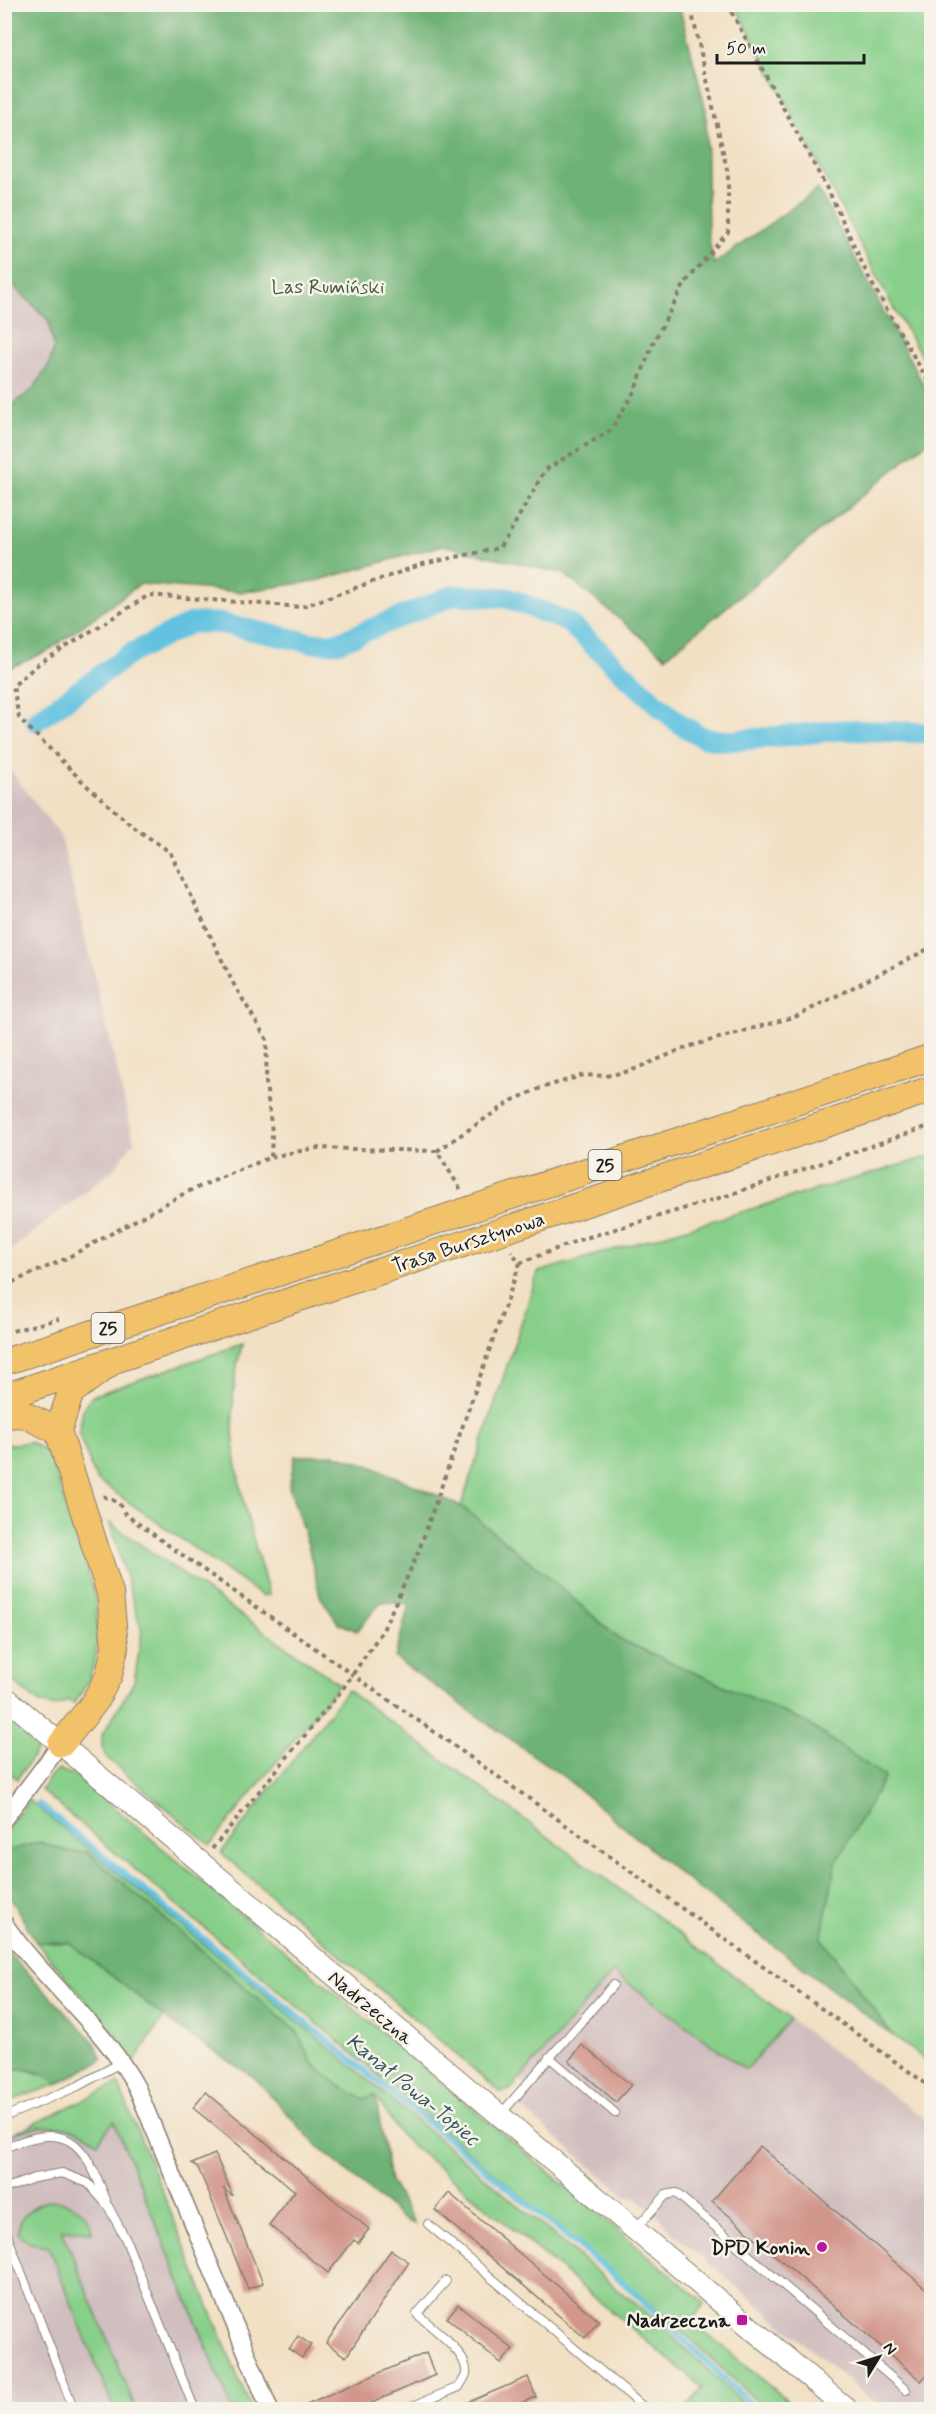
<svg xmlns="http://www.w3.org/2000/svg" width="936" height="2414" viewBox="0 0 936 2414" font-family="Mynerve,sans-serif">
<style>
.industrial{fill:#d1bfbf}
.green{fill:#88cf8a;stroke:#527653;stroke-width:1.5}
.forest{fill:#6eb276;stroke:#456749;stroke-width:1.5}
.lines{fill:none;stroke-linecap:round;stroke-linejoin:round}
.stream{stroke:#62c2e0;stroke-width:6}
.canal{stroke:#62c2e0;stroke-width:21}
.building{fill:#d2968b}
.service-casing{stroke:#877e70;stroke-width:10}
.minor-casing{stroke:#877e70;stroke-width:19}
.tertiary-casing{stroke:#877e70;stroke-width:23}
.primary-casing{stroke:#877e70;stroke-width:28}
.path{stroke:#877e70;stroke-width:4;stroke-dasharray:4.5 4.5;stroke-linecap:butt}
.service{stroke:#fff;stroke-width:8}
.minor{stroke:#fff;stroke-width:16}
.tertiary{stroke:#fff;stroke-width:21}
.primary{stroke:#f2c26a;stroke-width:26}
.primary-bridge-casing{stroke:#877e70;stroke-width:28;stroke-linecap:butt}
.primary-bridge{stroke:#f2c26a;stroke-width:26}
.poi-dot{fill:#b5179e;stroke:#f7f3e8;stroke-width:2}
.labels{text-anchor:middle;stroke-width:5;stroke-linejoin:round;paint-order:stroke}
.shield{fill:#f7f3e8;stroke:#5e5c59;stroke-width:1.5}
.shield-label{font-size:18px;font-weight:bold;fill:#1c1c1c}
.park-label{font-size:20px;fill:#425b42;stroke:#f7f3e8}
.street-label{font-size:20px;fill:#1c1c1c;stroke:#f7f3e8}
.poi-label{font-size:20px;font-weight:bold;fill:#1c1c1c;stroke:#f7f3e8;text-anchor:end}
.water-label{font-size:21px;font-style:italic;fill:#345661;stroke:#f7f3e8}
</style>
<rect width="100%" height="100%" fill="#f7f3e8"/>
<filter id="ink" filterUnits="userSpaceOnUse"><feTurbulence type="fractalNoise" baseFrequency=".0167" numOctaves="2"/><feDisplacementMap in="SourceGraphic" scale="12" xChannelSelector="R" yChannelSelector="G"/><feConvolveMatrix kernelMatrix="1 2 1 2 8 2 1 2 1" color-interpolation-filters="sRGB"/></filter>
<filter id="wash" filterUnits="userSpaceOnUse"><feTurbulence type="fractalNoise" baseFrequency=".008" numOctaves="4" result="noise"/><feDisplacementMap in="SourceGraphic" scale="24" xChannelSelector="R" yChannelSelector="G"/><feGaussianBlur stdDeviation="1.35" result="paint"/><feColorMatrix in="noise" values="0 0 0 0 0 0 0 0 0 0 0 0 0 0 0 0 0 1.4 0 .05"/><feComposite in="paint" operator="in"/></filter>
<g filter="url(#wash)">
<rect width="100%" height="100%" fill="#f2e0c4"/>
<path class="industrial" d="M5,277L48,320L54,347L49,365L34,388L5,411Z
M5,763L61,837L134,1141L114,1169L5,1254Z
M613,1972L746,2070L790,2019L931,2124V2410L882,2409L672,2232L658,2216L636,2198L627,2197L519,2106L531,2090L519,2079Z
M118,2083L251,2409H5L4,2136Z"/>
<path class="green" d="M735,5H931V372L894,309Z
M931,1156V2064L893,2036L821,1938L836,1862L884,1777L805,1722L619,1639L545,1574L461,1506L538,1272Z
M242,1344C218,1433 245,1509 269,1595L262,1596L96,1479L79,1435L83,1408L92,1396Z
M30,1442L49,1453L94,1592C100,1631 101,1672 73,1704L68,1700C47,1720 20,1687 5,1673V1445Z
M110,1523L339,1684L210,1845L106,1757L102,1747V1735L134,1682L142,1632Z
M347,1690L658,1917L790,2019L746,2070L613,1972L510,2090L500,2092L221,1853Z
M5,1713L36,1739L39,1747L17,1779L5,1768Z
M59,1770L76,1776L705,2303L691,2320L798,2409H765L686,2335L41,1790L51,1775Z
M29,1800L294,2018L654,2319L749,2409H685L703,2388L401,2136L375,2095L364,2099L341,2087L312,2063L297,2032L87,1852H69L40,1842L5,1852L4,1833Z
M36,1942L70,1943L164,2017L134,2062L117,2037Z
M21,2068L50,2077L58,2084L5,2103V2069Z
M118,2083L251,2409H232L114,2121L98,2142C68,2119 36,2123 5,2138Z
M51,2200C71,2201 90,2211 92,2232L62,2230L136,2409H114L48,2246L30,2243L18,2233C18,2215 34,2204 51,2200Z"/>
<path class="forest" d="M5,4L679,5L706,110L708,234L714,264L818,189L931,399V439L666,657L564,574L443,545L316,581L240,592L140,584L48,651L5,670V411L34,388L49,365L54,347L48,320L5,277Z
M335,1455L371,1466L461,1506L545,1574L619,1639L805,1722L885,1777L836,1862L821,1938L893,2036L687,1880L564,1777L395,1658L409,1604L381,1602L357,1631L338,1623L320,1596L308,1545L289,1487L295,1456Z
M40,1842L69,1852H87L297,2032L312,2063L341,2087L364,2099L375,2094L390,2181L415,2224L404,2220L314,2143L255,2078L181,2030L70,1943L36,1942L5,1888L4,1852Z
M4,1948L95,2043L102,2060L58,2084C44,2071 24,2067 5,2069Z"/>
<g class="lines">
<path class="stream" d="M4,1776L8,1779
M39,1804L625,2284L757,2410"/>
<path class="canal" d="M36,721L130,654L191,623H218L312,643H337L454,595L508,598L568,622L659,706L680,724L704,738L727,741L753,739L841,730L932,733"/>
</g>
<g id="blocks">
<path class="building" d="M582,2045L631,2085L616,2102L569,2061Z
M206,2092L369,2229L358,2243L354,2240L328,2273L269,2225L295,2191L193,2108Z
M760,2146L932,2294V2369L921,2381L712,2201Z
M215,2154L233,2196L224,2189L263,2283L248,2289L206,2186L198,2168L192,2164Z
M449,2193L599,2321L585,2338L435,2210Z
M391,2250L409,2262L346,2357L326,2343Z
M458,2304L513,2349L501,2363L447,2318Z
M298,2336L311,2345L302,2358L289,2349Z
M426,2353L435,2375L367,2405L357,2409H295Z
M528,2377L536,2397L506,2409H452Z"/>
</g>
</g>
<g filter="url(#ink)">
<use href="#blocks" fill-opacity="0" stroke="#877e70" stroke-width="1.5"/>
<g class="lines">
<g class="service-casing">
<path id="service" d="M549,2057L615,2113
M500,2115L613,1985
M4,2117L78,2086L122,2062
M4,2148C68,2121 83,2140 106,2200
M4,2189L34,2178L62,2173L88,2183L108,2206L125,2238L195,2410
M428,2224L647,2410
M4,2227L74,2410
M635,2229L666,2195L676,2193L906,2390
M403,2410L459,2387C461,2383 465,2378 466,2374C469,2353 431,2327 417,2314L446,2281"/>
</g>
<g class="minor-casing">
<path id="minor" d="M4,1819L61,1744
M4,1923C44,1982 103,2025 137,2088L270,2410"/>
</g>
<g class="tertiary-casing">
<path id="tertiary" d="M4,1696L848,2410"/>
</g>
<g class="primary-casing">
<path id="primary" d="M4,1362L278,1273
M4,1397L287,1302
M4,1415L23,1414L58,1431
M61,1744L94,1703L109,1675L115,1647L110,1593L58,1431L71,1392L113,1361"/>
</g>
<path class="path" d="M727,4L831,196L870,280L932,388
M437,1151L513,1100L541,1088L584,1075L606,1076L630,1071L687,1047L797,1016L932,947
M271,1157L272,1132L266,1083L267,1040L233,983L170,852L132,826L85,784L19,718L13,686L37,665L149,595L301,607L423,564L499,548L509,534L545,470L611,430L635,390L654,341L685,283L728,232V174L690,4
M520,1263L579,1240L729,1195L932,1125
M4,1286L65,1259L187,1192L271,1157L315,1148L437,1151L461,1190
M4,1333L59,1319
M103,1496L119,1503L125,1514L161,1540L524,1795L932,2088
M212,1849L342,1690L383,1630L418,1553L520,1263L511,1251"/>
<use href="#service" class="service"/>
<use href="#minor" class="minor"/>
<use href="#tertiary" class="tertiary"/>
<use href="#primary" class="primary"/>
<g class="primary-bridge-casing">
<path id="primary-bridge" d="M278,1273L932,1057
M287,1302L932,1089"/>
</g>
<use href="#primary-bridge" class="primary-bridge"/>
</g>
</g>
<g class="poi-dot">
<circle cx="822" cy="2247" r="6"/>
<rect x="736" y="2314" width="12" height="12" rx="3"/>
</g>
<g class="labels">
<g class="shield">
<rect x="588.5" y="1150" width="33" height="30" rx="4.5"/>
<rect x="91.5" y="1313" width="33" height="30" rx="4.5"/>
</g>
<g class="shield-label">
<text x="605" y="1171">25</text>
<text x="108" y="1334">25</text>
</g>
<g class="park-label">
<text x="328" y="293">Las Rumiński</text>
</g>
<g class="street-label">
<text transform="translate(468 1242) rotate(-18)" y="7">Trasa Bursztynowa</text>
<text transform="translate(371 2007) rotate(40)" y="7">Nadrzeczna</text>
</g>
<g class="poi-label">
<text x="810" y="2254">DPD Konin</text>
<text x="730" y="2327">Nadrzeczna</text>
</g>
<g class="water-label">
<text transform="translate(413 2089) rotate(39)" y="7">Kanał Powa-Topiec</text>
</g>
</g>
<rect width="936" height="2414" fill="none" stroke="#f7f3e8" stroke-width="24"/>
<g transform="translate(879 2357) rotate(52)" stroke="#f7f3e8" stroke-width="4.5" paint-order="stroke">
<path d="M0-4.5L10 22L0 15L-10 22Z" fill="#1c1c1c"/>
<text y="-9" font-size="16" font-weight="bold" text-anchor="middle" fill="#1c1c1c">N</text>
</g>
<path d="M717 54v9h147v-9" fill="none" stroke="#1c1c1c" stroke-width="3"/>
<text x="726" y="54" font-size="18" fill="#1c1c1c" stroke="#f7f3e8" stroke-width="4.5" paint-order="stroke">50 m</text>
</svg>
